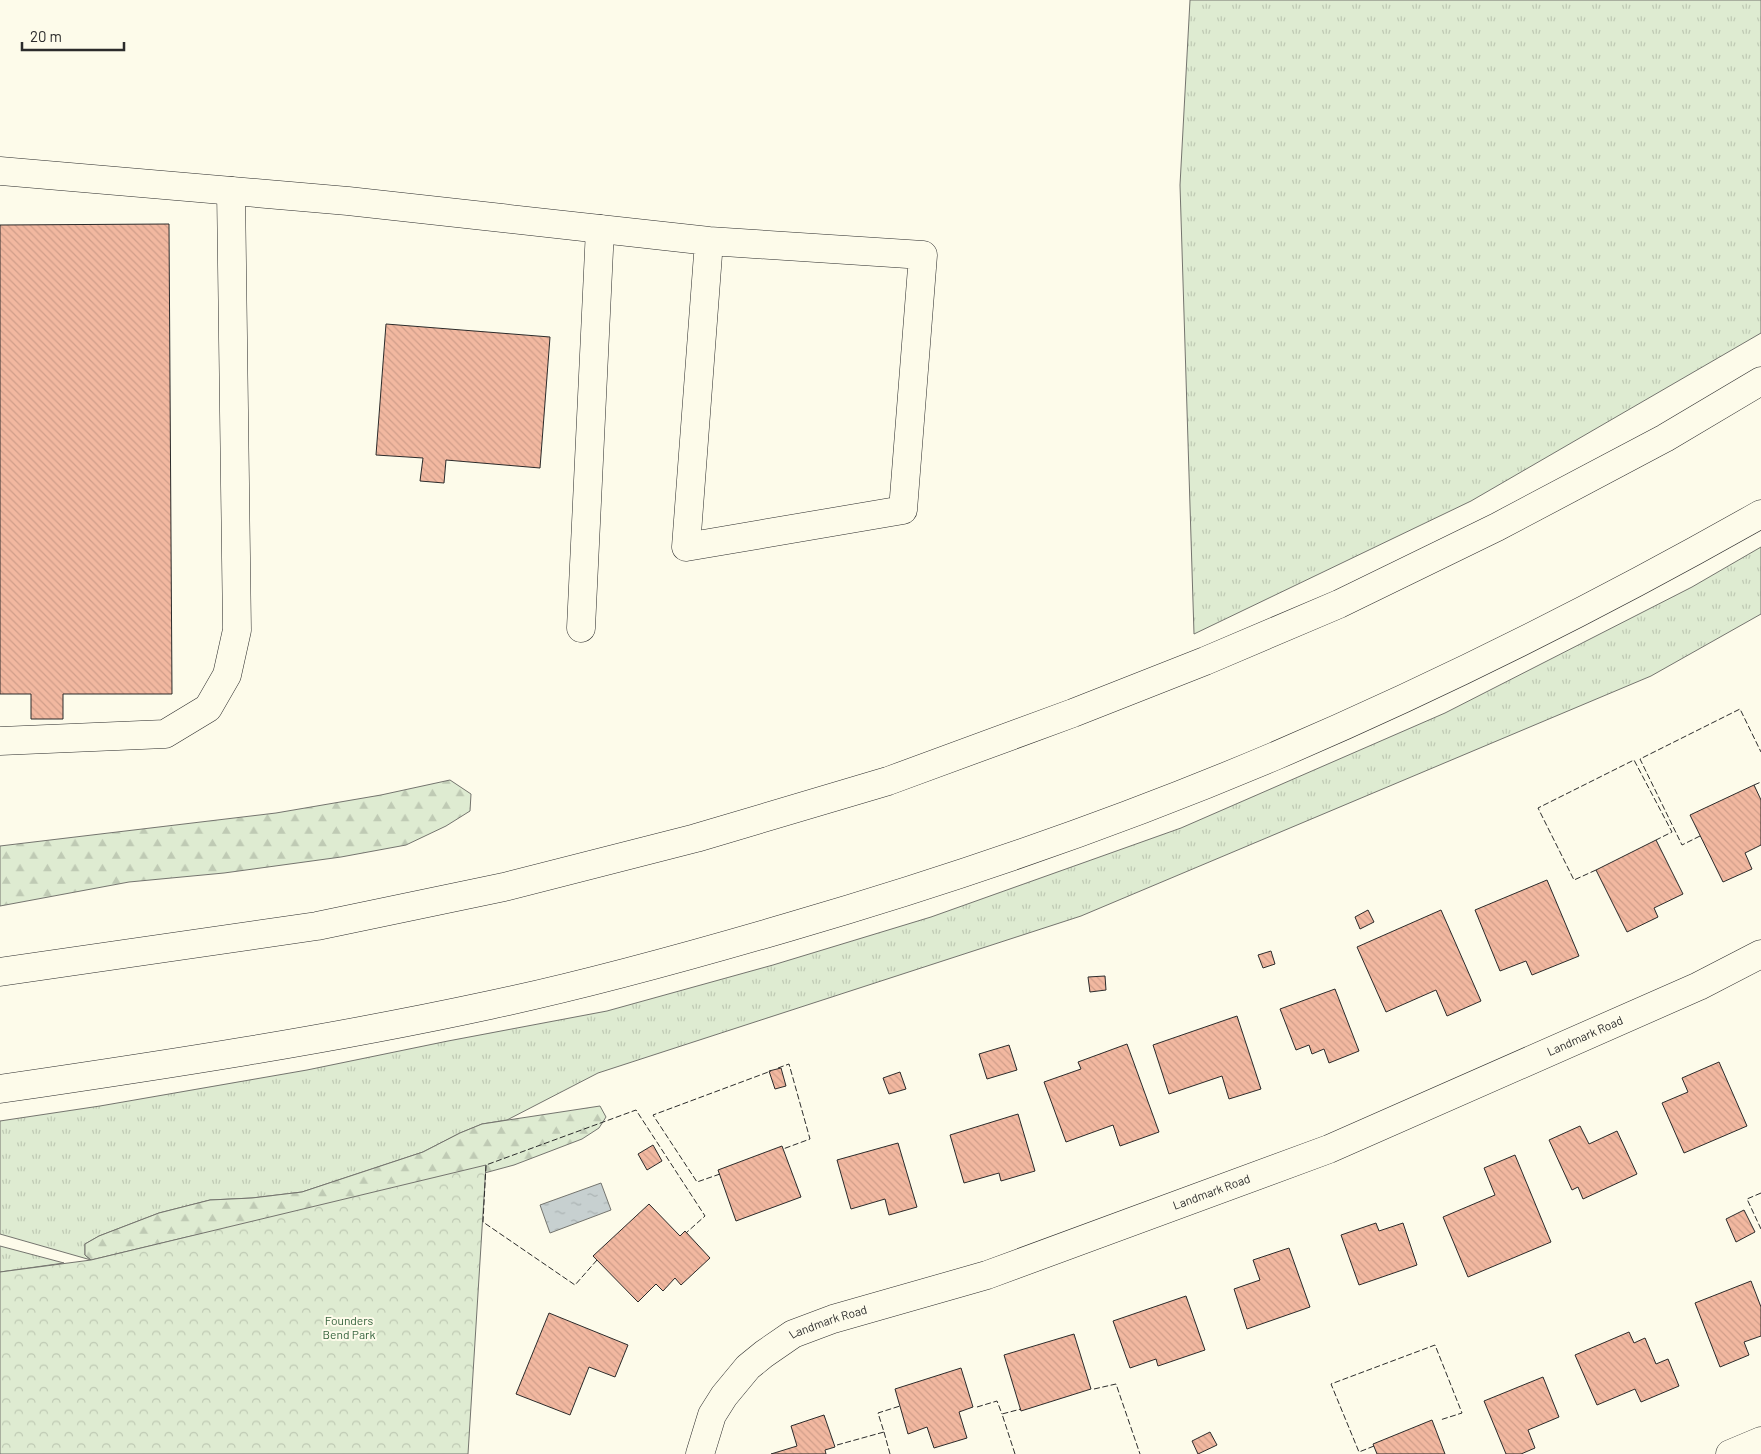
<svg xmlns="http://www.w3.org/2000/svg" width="1761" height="1454" viewBox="0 0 1761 1454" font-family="Barlow,sans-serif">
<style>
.grass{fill:url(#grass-tufts);stroke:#74746e}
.forest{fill:url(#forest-firs);stroke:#74746e}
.park{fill:url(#park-crowns);stroke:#74746e}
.water{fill:url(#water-ripples);stroke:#74746e}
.building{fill:url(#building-back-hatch);stroke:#2b2b2b}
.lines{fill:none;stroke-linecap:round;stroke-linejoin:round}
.minor-casing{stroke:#2b2b2b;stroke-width:29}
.major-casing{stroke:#2b2b2b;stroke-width:29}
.minor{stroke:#fdfbea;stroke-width:28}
.major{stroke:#fdfbea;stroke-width:28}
.fence{stroke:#2b2b2b;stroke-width:1;stroke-dasharray:6 2.5;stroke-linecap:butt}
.labels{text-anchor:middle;stroke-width:4;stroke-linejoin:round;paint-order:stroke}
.street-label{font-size:12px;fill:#2b2b2b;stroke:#fdfbea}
.park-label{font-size:12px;fill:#34623c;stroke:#fdfbea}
</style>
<defs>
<pattern id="grass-tufts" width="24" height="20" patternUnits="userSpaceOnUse" patternTransform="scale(1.25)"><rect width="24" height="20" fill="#deebd1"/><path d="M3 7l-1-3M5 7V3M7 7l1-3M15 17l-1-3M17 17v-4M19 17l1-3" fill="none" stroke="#bfcab4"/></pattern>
<pattern id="forest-firs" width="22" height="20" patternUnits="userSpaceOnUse" patternTransform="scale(1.25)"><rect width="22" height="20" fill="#deebd1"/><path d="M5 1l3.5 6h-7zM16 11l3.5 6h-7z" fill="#bfcab4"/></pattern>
<pattern id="park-crowns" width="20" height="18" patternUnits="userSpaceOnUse" patternTransform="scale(1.25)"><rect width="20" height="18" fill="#deebd1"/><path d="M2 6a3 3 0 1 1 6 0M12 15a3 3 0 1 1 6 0" fill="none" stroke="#bfcab4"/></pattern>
<pattern id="water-ripples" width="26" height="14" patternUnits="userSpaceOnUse" patternTransform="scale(1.25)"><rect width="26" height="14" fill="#c7d0d0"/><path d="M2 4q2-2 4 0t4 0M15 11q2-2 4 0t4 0" fill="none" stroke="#abb3b3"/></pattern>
<pattern id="building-back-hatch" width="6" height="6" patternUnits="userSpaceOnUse" patternTransform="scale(1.25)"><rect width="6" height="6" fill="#f2b8a0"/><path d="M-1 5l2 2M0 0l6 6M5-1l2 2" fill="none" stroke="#d09e8a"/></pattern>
</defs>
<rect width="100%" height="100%" fill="#fdfbea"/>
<path class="grass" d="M1190,0H1761V333L1471,501L1194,634L1180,185Z
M1761,547V614L1651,676L1081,916L598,1073L507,1120L482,1124L460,1133L423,1152L302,1192L252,1198L210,1200L159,1213L99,1236L85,1244V1255L91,1260L0,1234V1121L100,1106L307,1070L448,1041L607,1011L773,965L931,917L1181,828L1445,713L1692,587Z
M0,1246L64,1263L0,1272Z"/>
<path class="forest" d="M450,780L471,794L470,811L446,826L406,845L341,857L224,873L129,882L0,906V846L276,813L381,795Z
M600,1106L606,1117L599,1128L582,1139L514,1165L455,1181L187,1237L91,1260L85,1255V1244L99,1236L159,1213L210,1200L252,1198L302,1192L423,1152L460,1133L482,1124Z"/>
<path class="park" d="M486,1165L468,1454H0V1272L91,1260Z"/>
<path class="water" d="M601,1183L611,1210L550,1233L540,1205Z"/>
<path class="building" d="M169,224L172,694H63V719H31V694H0V225Z
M386,324L550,337L540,468L446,460L444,483L420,481L423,458L376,455Z
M1754,785L1761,800V845L1745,853L1752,869L1723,882L1690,815Z
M1656,840L1683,894L1654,908L1658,917L1627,932L1596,870Z
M1547,880L1579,956L1532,975L1526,961L1500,971L1475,910Z
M1368,910L1374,922L1360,929L1355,917Z
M1441,910L1481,1001L1447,1016L1436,990L1386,1012L1357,947Z
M1271,951L1275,964L1263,968L1258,955Z
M1105,976L1106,990L1090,992L1088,977Z
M1335,989L1359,1051L1329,1063L1324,1049L1312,1054L1309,1045L1296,1050L1280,1009Z
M1237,1016L1261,1089L1229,1099L1222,1076L1169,1094L1153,1045Z
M1127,1044L1159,1132L1120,1146L1113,1125L1066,1142L1044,1082L1081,1069L1078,1062Z
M1009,1045L1017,1070L987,1079L979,1054Z
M1719,1062L1747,1126L1684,1153L1662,1103L1688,1092L1682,1078Z
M781,1068L786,1086L775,1089L769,1071Z
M900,1072L906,1089L889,1094L883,1078Z
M1018,1114L1035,1171L1001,1181L999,1173L964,1183L950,1135Z
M1580,1126L1589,1144L1617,1131L1637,1174L1583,1199L1578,1187L1572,1190L1549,1140Z
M898,1143L917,1207L889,1215L885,1199L851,1209L837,1160Z
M653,1145L662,1161L647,1170L638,1154Z
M782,1146L801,1197L736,1221L718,1170Z
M1515,1155L1551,1242L1468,1277L1443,1217L1495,1195L1484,1168Z
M649,1204L680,1236L685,1231L710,1258L681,1285L675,1278L663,1291L656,1284L638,1302L593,1256Z
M1744,1210L1755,1232L1736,1242L1726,1219Z
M1376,1223L1379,1231L1403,1223L1417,1265L1359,1285L1341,1235Z
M1289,1248L1310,1307L1247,1329L1234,1289L1260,1280L1253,1260Z
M1751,1281L1761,1307V1336L1744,1342L1749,1355L1720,1367L1695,1303Z
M1186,1296L1205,1350L1158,1366L1156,1359L1130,1368L1113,1321Z
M549,1313L628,1345L615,1377L589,1367L570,1415L516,1394Z
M1629,1332L1634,1343L1645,1338L1656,1364L1668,1359L1679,1386L1641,1402L1635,1389L1597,1405L1575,1355Z
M1074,1334L1091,1389L1021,1411L1004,1355Z
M961,1368L973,1407L959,1412L967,1438L934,1448L927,1427L908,1434L895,1389Z
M1543,1377L1559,1417L1528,1430L1535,1448L1521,1454H1506L1484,1401Z
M824,1415L835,1447L825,1450L826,1454H771L797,1446L791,1426Z
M1432,1420L1445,1454H1377L1373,1444Z
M1210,1432L1217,1445L1198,1454L1192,1441Z"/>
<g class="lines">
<g class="minor-casing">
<g id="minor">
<path d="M0,171L348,201L709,241L923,255L903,510L686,547L709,241"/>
<path d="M581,628L600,229"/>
<path d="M0,741L165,734L208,708L227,675L237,630L231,191"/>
<path id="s1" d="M700,1454L712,1415L724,1396L748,1367L764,1354L793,1334L833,1319L987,1275L1329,1149L1699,986L1761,954"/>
<path d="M1730,1454L1761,1441"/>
</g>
</g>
<g class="major-casing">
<path id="major" d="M0,972L317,926L504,887L696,838L888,781L1073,713L1205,661L1339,604L1497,527L1665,438L1761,381
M0,1089C164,1065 328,1040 490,1005C590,984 690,956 789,927C954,879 1117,823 1275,756C1441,685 1604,603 1761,514"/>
</g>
<use href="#minor" class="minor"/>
<use href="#major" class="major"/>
<path class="fence" d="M1754,785L1761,782
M1700,836L1682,845L1640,759L1740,709L1761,752
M1596,870L1574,880L1538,808L1634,760L1672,832L1656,840
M778,1068L789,1064L810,1139L783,1149
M720,1174L697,1182L653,1115L771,1071
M1761,1193L1747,1199L1761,1229
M597,1260L575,1285L483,1222L486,1165L636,1110L705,1216L686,1233
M1094,1389L1116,1384L1140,1454
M977,1407L997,1401L1002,1414
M884,1432L890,1454
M837,1445L884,1432L878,1413L900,1406
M1374,1446L1359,1452L1331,1384L1435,1345L1462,1413L1440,1420
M1015,1454L1002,1414L1021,1409"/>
</g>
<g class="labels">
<g class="street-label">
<text dy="4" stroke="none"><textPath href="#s1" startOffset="1004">Landmark Road</textPath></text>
<text dy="4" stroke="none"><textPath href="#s1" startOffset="599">Landmark Road</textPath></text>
<text dy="4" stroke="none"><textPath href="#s1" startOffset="194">Landmark Road</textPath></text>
</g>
<g class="park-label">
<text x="349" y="1325">Founders<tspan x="349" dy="14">Bend Park</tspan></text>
</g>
</g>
<path d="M22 42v8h102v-8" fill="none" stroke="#2b2b2b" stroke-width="2.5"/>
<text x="30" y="42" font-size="15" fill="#2b2b2b" stroke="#fdfbea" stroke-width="4" paint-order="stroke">20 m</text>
</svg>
